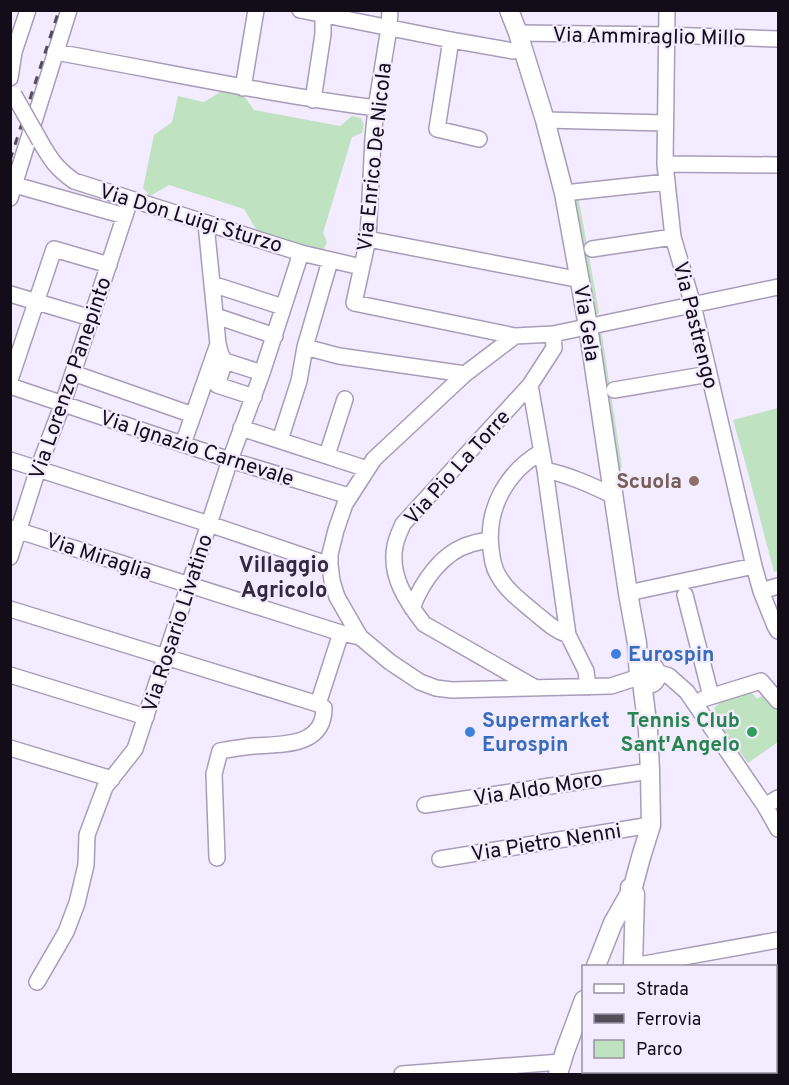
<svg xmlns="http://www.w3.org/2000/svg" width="789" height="1085" viewBox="0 0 789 1085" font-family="Overpass,sans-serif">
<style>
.green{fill:#bfe2c0}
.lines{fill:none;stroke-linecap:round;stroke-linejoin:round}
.minor-casing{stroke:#a89cba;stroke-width:18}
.major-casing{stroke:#a89cba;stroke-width:21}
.minor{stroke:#fff;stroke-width:15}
.major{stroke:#fff;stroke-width:18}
.rail{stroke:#534d5a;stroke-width:3;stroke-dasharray:8 8;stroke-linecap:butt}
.minor-bridge-casing{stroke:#a89cba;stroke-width:18;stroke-linecap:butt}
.minor-bridge{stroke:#fff;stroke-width:15}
.education-dot{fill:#8d6e63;stroke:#f3ebff;stroke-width:2}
.shop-dot{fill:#3f7fe0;stroke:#f3ebff;stroke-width:2}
.leisure-dot{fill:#2e9e5b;stroke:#f3ebff;stroke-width:2}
.labels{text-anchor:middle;stroke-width:4.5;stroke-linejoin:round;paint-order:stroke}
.street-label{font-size:21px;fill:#120d18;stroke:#f3ebff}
.education-label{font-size:21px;font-weight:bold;fill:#785e54;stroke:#f3ebff;text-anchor:end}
.shop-label{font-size:21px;font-weight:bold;fill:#366cbe;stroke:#f3ebff;text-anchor:start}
.leisure-label{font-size:21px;font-weight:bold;fill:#27864d;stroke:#f3ebff;text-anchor:end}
.neighbourhood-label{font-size:22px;font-weight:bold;fill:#322840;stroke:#f3ebff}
</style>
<rect width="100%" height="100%" fill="#f3ebff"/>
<path class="green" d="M222,91L244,96L254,110L340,126L352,116L361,118L364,125L362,133L352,137L323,233L327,242L323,251L257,231L244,209L169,185L150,196L143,188L154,135L172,122L178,96L204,102Z
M576,199L579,201L599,312L597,315L595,314L575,202Z
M597,328L601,329L622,467L620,470L619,469Z
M778,408V571L774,572L746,465L733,420Z
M751,692L757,699L763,695L778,712V742L748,763L719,723L714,708L727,697Z"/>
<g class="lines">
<g class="minor-casing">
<path id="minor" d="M300,10L451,40L513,51L523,49
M390,10L389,28L376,108L373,138L368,239L354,303L515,336L553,334L778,287
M667,10L665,164L673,237L693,305L754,566L761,591L775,626L778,631
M518,33L666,35L778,39
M451,40L437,129L479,139
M55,52C162,71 268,94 376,108
M10,78L14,52L28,10
M243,88L256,10
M313,100L323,34V10
M545,120L665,123
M40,141C51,160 56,168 74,181L301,253L361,267
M665,164L778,165
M15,185L125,216
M564,193L667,182
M10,198L69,10
M368,239L581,280
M592,249L673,237
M212,284L283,307
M10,294L91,318
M216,316L275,336
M515,336L465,374L374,459L345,504L336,530L330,554V565L332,581L337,597L360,637L390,662L420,682L436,688L452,690L611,686L639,677
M218,344L221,355L225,361L217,385L254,397
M305,347L339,356L465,374
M225,361L262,373
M73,373L193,415
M10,380L54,249L109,265
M530,385L545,470L568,635L586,671L588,687
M10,386L230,460L349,496
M614,390L709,374
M241,428L367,469
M280,440L299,381L305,347L330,261
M183,444L218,344L206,224
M541,452C507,472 486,508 491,549C492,558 493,567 498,575C506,590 521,601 534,612C545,621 554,630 568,635
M327,455L345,399
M10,460L209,524L330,565
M545,470C569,475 591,485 614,496
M10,528L341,633L360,637
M10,557L38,469L63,403L130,200
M761,591L778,586
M628,593L754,566
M685,595L711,696
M412,608C422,582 442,552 471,544C477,542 483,541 490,540
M10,609L318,704L324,708C324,747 282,744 254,746C243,747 231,749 220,751L214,774L217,858
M656,672L669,676L687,692L765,806L778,829
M10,675L146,717
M534,687L424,624C407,602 389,576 395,546C396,539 400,531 403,524L530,385L554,348L553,334
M703,699L761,681L778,701
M318,704L341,633
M10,748L112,779
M425,805L650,771
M765,806L778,798
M440,859L651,825
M633,966L778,940
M37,982L66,932L77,903L86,865L87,835L105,787L135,749L230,460L262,373L301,253
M665,1072L666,1074
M765,1072L766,1074
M402,1074L561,1062"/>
</g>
<g class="major-casing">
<path id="major" d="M509,10L518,33L545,120L564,193L588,326L628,593L637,643L639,677L642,682L648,730L650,771L651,825L641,857L633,887L630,888V893L613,923L596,966
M639,672C643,666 648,665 654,668C661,678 652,688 642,682
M633,966L635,894
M558,1074L565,1051L584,1000
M630,1074V1072"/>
</g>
<use href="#minor" class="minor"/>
<use href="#major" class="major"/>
<path class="rail" d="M10,160L59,10"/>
<g class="minor-bridge-casing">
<path id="minor-bridge" d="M14,95L40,141"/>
</g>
<use href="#minor-bridge" class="minor-bridge"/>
</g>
<circle class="education-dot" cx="694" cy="481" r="6"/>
<g class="shop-dot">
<circle cx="616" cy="654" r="6"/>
<circle cx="470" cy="732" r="6"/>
</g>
<circle class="leisure-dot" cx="752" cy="732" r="6"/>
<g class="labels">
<g class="street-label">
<text transform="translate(649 36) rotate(1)" y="7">Via Ammiraglio Millo</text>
<text transform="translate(374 157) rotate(-84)" y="7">Via Enrico De Nicola</text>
<text transform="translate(191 218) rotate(17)" y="7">Via Don Luigi Sturzo</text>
<text transform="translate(587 323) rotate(81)" y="7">Via Gela</text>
<text transform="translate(696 325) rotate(76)" y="7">Via Pastrengo</text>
<text transform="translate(70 378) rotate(-71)" y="7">Via Lorenzo Panepinto</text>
<text transform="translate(197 448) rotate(18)" y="7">Via Ignazio Carnevale</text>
<text transform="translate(457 467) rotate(-48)" y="7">Via Pio La Torre</text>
<text transform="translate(99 556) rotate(18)" y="7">Via Miraglia</text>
<text transform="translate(177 623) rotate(-72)" y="7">Via Rosario Livatino</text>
<text transform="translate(538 788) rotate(-9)" y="7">Via Aldo Moro</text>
<text transform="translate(546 842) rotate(-9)" y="7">Via Pietro Nenni</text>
</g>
<g class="education-label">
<text x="682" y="488">Scuola</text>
</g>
<g class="shop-label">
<text x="628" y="661">Eurospin</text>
<text x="482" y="727">Supermarket<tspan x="482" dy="24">Eurospin</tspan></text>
</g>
<g class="leisure-label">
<text x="740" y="727">Tennis Club<tspan x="740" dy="24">Sant'Angelo</tspan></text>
</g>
<g class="neighbourhood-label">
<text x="284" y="572">Villaggio<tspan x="284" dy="25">Agricolo</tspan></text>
</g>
</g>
<rect width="789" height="1085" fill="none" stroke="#120d18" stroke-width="24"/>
<rect x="582" y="965" width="195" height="108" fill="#f3ebff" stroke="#9992a3" stroke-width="1.5"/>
<rect x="594" y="984" width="30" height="9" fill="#ffffff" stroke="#9992a3" stroke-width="1.5"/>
<text x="636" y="995" font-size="18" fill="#120d18">Strada</text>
<rect x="594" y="1014" width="30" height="9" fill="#534d5a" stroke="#9992a3" stroke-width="1.5"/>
<text x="636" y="1025" font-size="18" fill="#120d18">Ferrovia</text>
<rect x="594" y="1040" width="30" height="18" fill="#bfe2c0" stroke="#9992a3" stroke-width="1.5"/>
<text x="636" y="1055" font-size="18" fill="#120d18">Parco</text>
</svg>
